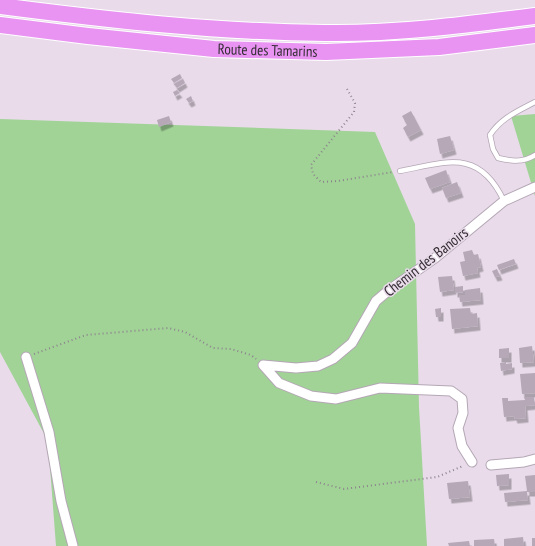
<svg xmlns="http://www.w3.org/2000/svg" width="535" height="546" viewBox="0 0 535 546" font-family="'PT Sans Narrow',sans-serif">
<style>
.green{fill:#a1d397}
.building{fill:#b6a8b7;filter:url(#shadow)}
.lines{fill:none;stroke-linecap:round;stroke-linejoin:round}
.lane-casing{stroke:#b4a7b5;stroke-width:6}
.street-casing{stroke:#b4a7b5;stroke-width:11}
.highway-casing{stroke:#fff;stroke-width:18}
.path{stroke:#8d838d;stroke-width:2;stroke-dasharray:1 3;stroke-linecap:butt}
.lane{stroke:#fff;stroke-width:4.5}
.street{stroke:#fff;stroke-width:9}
.highway{stroke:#e994f2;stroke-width:16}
.labels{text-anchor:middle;stroke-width:3;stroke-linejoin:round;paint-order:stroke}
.street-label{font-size:15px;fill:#332d33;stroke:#e9dbea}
</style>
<defs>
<filter id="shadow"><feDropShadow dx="2.5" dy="4.5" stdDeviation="0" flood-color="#0004"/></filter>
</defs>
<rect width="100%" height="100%" fill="#e9dbea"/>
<path class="green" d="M535,114V196L511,116Z
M0,119L375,132L415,224L419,407L427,546H56L48,441L0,352Z"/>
<path class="building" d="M180,74L182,78L174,83L171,79Z
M183,79L185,83L177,88L174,84Z
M177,90L180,93L175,96L173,92Z
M191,96L193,101L189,103L186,99Z
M411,111L421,130L408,137L403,128L407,125L402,116Z
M169,116L171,122L159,127L157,120Z
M450,136L454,150L440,154L437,139Z
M446,170L450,182L430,189L425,178Z
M457,182L461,193L446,198L442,188Z
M472,250L474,255L478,254L481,267L477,268L478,273L463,276L460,262L465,261L463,252Z
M514,259L516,264L499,270L497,265Z
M497,269L500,276L495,277L492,271Z
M452,276L454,290L440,292L438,277Z
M463,286V292L455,293V287Z
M480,288L481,300L460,302L459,295H465V290Z
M441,308V317H436L435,309Z
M470,308L471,314L477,313L478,326L452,329L450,309Z
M532,346L534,362L520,363L519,348Z
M509,348V358H499V349Z
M506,362V364L512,363V369L501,371L500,363Z
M535,373V393L522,394L520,374Z
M524,397H534L535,405L525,406L526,418L515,419L514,416L504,417L502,398H508V401L525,400Z
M509,474V485L497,486L496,475Z
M535,475V492H527L528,500L505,502L504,493L527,491L525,476Z
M468,481L470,497L449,499L447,483Z
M523,537L524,546H504V539Z
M532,538H535V546H532Z
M494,539L495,546H474V540Z
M469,541L470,546H449L448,543Z"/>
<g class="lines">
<g class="lane-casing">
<path id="lane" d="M535,102C518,111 501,118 490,135L493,149L498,158C511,161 523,163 535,155
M400,171C447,162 479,148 504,201"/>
</g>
<g class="street-casing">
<path id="street" d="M26,357L49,432L61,501L73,546
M472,462L462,446L458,428L463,413L462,399L451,391L380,388L336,399L311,396L279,383L263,365L296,368L318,366L333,359L352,343L376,301L389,290L435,258L504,201L535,187
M491,465L524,462L535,459"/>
</g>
<g class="highway-casing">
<g id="highway">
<path d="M0,6C108,20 216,32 325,33C395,34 465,25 535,16"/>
<path id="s1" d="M0,25L88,36L214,49L326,52L439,47L535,35"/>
</g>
</g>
<path class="path" d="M347,89L355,103L354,112L311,165L313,174L321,182L338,181L393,172
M34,354L86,335L168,328L185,332L213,348L231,349L251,355L256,359
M316,482L344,489L437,477L463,466"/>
<use href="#lane" class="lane"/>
<use href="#street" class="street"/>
<use href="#highway" class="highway"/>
</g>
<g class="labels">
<g class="street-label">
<text dy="5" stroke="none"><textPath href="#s1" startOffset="269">Route des Tamarins</textPath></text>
<text transform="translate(426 262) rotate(-38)" y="5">Chemin des Banoirs</text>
</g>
</g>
</svg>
